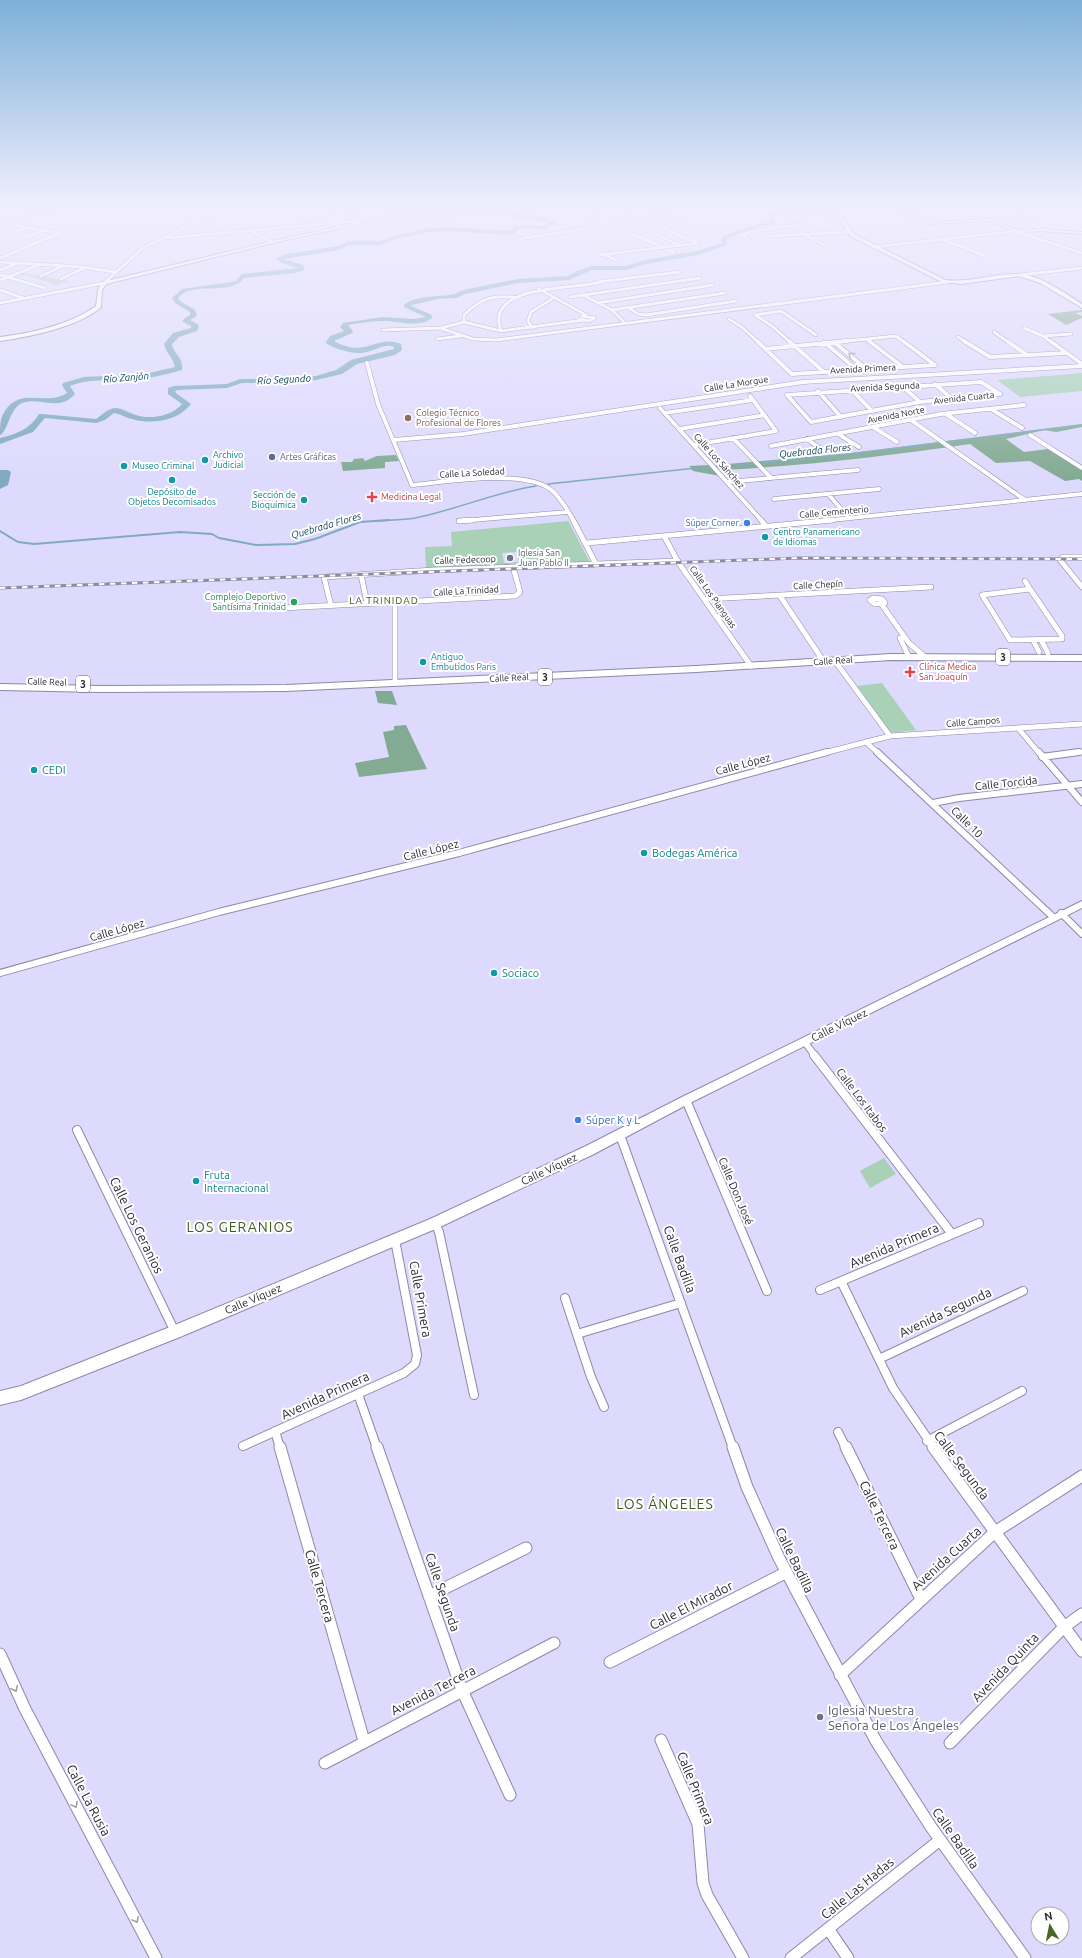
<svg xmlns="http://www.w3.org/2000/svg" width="1082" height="1958" viewBox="0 0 1082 1958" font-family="Ubuntu,sans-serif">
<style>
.green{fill:#a8d1b8;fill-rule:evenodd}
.forest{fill:#83ab93}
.water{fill:#7faabf}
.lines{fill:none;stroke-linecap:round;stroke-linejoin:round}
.stream-far2{stroke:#7faabf;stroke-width:1}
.stream-far1{stroke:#7faabf;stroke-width:1.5}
.stream{stroke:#7faabf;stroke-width:2}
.river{fill:#7faabf;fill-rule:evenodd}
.minor-far5-casing{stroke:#8c88a8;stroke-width:4}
.minor-far4-casing{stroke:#8c88a8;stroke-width:5}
.minor-far3-casing{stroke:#8c88a8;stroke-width:6}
.minor-far2-casing{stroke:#8c88a8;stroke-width:8}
.minor-far1-casing{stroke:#8c88a8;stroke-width:10}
.minor-casing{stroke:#8c88a8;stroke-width:13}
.secondary-casing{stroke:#8c88a8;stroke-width:2}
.primary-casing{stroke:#8c88a8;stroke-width:2}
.minor-far5{stroke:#fff;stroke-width:3}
.minor-far4{stroke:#fff;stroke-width:4}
.minor-far3{stroke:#fff;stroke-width:5}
.minor-far2{stroke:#fff;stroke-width:6}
.minor-far1{stroke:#fff;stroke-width:8}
.minor{stroke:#fff;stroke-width:11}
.secondary{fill:#fff;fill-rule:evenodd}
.primary{fill:#fff;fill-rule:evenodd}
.rail-casing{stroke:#8d8aa3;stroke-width:3}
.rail{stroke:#fff;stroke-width:2;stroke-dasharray:5.5;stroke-linecap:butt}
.oneway{stroke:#9f9ea4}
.education-dot{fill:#8d6e63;stroke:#fff;stroke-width:1.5}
.service-dot{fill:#5c6f8a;stroke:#fff;stroke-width:1.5}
.culture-dot{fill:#0f9aa8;stroke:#fff;stroke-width:1.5}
.health-dot{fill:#e0444e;stroke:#fff;stroke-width:1.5}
.shop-dot{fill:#3f7fe0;stroke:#fff;stroke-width:1.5}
.worship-dot{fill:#6b7280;stroke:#fff;stroke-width:1.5}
.leisure-dot{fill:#2e9e5b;stroke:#fff;stroke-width:1.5}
.labels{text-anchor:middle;stroke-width:4;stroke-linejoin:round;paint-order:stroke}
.far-street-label{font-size:9px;fill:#2a2835;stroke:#fff}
.far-education-label{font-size:9px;fill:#785e54;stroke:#fff;text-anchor:start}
.far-culture-label{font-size:9px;fill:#0d838f;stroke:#fff;text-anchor:start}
.far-service-label{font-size:9px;fill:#4e5e75;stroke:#fff;text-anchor:start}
.far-health-label{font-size:9px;fill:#be3a42;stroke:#fff;text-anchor:start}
.far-shop-label{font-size:9px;fill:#366cbe;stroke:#fff;text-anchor:end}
.far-worship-label{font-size:9px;fill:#5b616d;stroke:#fff;text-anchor:start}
.far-leisure-label{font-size:9px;fill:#27864d;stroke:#fff;text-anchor:end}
.far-water-label{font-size:10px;font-style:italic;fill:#0c465e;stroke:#fff}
.far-neighbourhood-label{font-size:10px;letter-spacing:1px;fill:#3b5c1b;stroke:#fff}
.shield{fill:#fff;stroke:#6a6872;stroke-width:1}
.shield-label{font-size:10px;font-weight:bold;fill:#2a2835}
.street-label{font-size:11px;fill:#2a2835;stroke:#fff}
.culture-label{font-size:11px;fill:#0d838f;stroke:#fff;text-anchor:start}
.shop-label{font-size:11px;fill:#366cbe;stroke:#fff;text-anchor:start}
.near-street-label{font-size:13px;fill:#2a2835;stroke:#fff}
.near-worship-label{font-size:13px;fill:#5b616d;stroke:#fff;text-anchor:start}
.near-neighbourhood-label{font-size:14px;letter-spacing:1px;fill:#3b5c1b;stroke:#fff}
</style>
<rect width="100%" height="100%" fill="#dedafd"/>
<path class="green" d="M366,204H401V209L366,210Z
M22,273L70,281L57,285L25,275L14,277Z
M1082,373V391L1020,397L997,380Z
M568,521L590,562L426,568L425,547L452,546L451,532ZM517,552L519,562L504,563L502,553Z
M882,683L916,730L890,733L857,686Z
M884,1158L896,1174L870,1188L860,1171Z"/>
<path class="forest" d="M1082,310V312L1075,313L1082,316V318L1066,325L1048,314Z
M1082,424V427L1056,432L1044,430L1006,439L1024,452L1048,449L1082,470V481L1079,479L1065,481L1030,461L996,463L970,444C887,456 805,466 721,470L716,465L851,453Z
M396,455L399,461L385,462V468L343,471L341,462H352L354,459L363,458L365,461L377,456Z
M709,465L720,476L693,471L689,466Z
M375,691H392L397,705L378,703Z
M406,725L427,769L359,777L355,763L389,757L383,732L394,730V726Z"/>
<path class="water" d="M0,470H8L11,472L8,485L0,489Z"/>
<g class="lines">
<path class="stream-far2" d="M0,219L25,216L80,204"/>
<path class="stream-far1" d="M548,484L687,469L801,460L1082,425
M376,521C389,520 402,520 415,518C456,510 495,492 536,486"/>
<path class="stream" d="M0,531L18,542L34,544L180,532L212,534L219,538L256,545L295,544L315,539L360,522L389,520"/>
<path class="river" d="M523,204H529L525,212L516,215L539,216L557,223L546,229H518L516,232L511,235L449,231L430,232L398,238L381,245H349L340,250L284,259L303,265L304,270L295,273L244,278C231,297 192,280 178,298L180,301L195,310L197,316L190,320L199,325L197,331L179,337L172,344C173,354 184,357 182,370C165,375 147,379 129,380C109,381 89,378 70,386L75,394C58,413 40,396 22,403C9,409 8,432 0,435C0,424 0,417 7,408C23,388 47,406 67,393L62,385L63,383L84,377L145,374L175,367C172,355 166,354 164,344L173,333L191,328V326L182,321L185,318L190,315V312L175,303L172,298L182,289L231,282L236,281L242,274L298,268L282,263L276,259L286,254L338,246L348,241H380L394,236L430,228L449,227L510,231L515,225L541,226L550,223L538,220L511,217L512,212L520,211Z
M813,204H820L809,209L778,214L775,217L776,223L742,232L727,239V245L698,255L646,264L626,270H592L569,280L518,283L465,294L457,298L437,299L412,305L411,306L430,314L433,317C421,329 400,321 385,321C373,321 360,323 348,325L353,331L352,333L334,341C366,359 376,334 401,344L402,350L395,355L357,364L342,374L316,380L280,383H242L227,388L178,390L175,391L176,393L191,404C178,421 152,425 132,419C126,418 121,414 114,413L105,420L96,423L45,418L33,432L0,444V438C17,434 30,429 39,414H42L96,419C102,415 107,409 115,408C122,408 129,413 136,415C150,420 172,416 182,404L168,394V388L174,386L227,384L240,379H280L316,376L336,370L351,360L394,349V347C385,343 377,350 367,352C353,355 339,350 327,344L326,342L330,336L344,331L340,327L343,323L383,317L414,319L426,317L404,307V305C418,294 438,298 454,294C457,293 460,291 463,290L518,279L568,276L577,271L592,266H626L645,260L697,251L722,243V237L738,230L771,221L769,217L774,212Z"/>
<g class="minor-far5-casing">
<path id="minor-far5" d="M215,204H231
M323,204V214L341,228
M493,204L515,208
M837,204L842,220
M578,206L582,213L591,215
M322,212L441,209L447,208V204
M642,214L669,231L698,243
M989,220L1022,218
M653,221L674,218L690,228
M334,223L356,221
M6,224L60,233
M351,225L361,220L363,204
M591,227V208L603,206
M646,230L681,246
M1043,230L1008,208L1082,205
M251,231L273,242
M1015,231L1082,253
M13,233L26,228
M630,233L674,252
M802,234L824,245
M771,236L849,232
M26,237L44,230
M166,238L333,223
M519,239L577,230L646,213L677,210L683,207
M941,239L983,255
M748,240L743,234L778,227L800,225
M873,247L1017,231
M600,255L698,243
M605,255L616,260
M0,258L60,233
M0,262L82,267L115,272
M0,270L15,264
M0,275L45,288
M1019,275L1082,268
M41,276L61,267
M61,279L84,268
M0,280L39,265
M597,282L680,272
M539,289L586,315
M0,290L23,298
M583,295L612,310L625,323
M570,297L700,278
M0,303L104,283L143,248L189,225L220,213L231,204
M597,303L713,285
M629,308L638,314L646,315L736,301
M612,310L725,293
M755,315L772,326L790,342
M755,315L781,311L816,335
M580,319L589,321L595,318L582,316
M729,319L743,328L758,342
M464,322L501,331L584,320
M464,322V315C481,298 494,294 518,298
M441,328L464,322
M532,328L528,321L531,312L552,299
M1024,328L1043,336L1051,342
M383,330L440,328L473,339L496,340L948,282
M501,331C483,283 577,290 601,282
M994,332L1008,342
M1043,336L1071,334
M958,337L966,342
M437,339L460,336
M867,339L871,342
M837,342L896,336L904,342"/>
</g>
<g class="minor-far4-casing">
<path id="minor-far4" d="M757,341L792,374L935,365
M789,341L824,372
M869,341L903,367
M903,341L935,365
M964,341L990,357L1066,353
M1007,341L1027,355
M1050,341L1082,364
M824,342L857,370
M834,342L864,367L862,369L864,371
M765,349L847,341
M367,363L378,404L412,485C446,482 521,469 550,489C560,496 567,510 574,521
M981,382L1000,394L920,402L811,422L787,395Z
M935,384L952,399
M902,386L920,402
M851,389L872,411
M818,391L841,417
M660,408L762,521
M991,409L1022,428
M665,413L753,400
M946,414L975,433
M911,420L1025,500
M873,427L897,442
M679,429L765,415
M838,434L859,447
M1030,435L1082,468
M733,438L771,478
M807,439L825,452
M394,440L463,434L803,382L1082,366
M694,445L776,431L750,396
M771,446L941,414L1024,405
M728,482L858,470
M828,494L849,518
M774,499L879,489
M461,521L567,512
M822,521L1082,494"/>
</g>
<g class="minor-far3-casing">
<path id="minor-far3" d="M573,520L596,564
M761,520L766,526
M459,521L473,520
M664,536L678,562L751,666
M587,543L833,520
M1060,560L1082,587
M1060,560L1063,557H1082
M361,575L367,603
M1025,581L1030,589
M1030,589L1062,636V639L1010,640L982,595Z
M780,596L824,662
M873,598L882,599L885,603L875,604L870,600Z
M706,599L931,587
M395,602V683
M882,605L909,643L925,657
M331,606L324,577L434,570L678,561
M262,609L515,596L520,592L513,567
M900,638L909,657
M1033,640L1039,652
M1041,640L1048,653
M835,661L890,736
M1018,728L1039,753
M866,742L878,753
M824,753L890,736L1082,724
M1071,753L1082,752"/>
</g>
<g class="minor-far2-casing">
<path id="minor-far2" d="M877,752L1053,917
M1039,752L1082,802
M1042,757L1079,752
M933,803L959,798L1082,784
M1061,913L1082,934
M0,973L219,912L459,853L827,752
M804,1041L815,1056"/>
</g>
<g class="minor-far1-casing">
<path id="minor-far1" d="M814,1055L952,1234
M686,1100L767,1291
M77,1130L175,1332
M620,1135L733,1448
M435,1223L439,1232L474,1395
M841,1281L893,1388L934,1448
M820,1290L979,1223
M565,1298L591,1377L604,1407
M577,1334L681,1303
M879,1359L1023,1291
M358,1394L377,1448
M275,1431L280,1448
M838,1432L846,1448
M927,1441L1022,1391
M243,1446L404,1373L415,1364L417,1355L395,1240"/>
</g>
<g class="minor-casing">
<path id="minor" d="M280,1447L364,1741
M377,1447L462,1690L510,1795
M733,1447L747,1487L779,1558L876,1741L931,1827L1025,1958
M846,1447L921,1599
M933,1447L1082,1651
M429,1596L526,1548
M0,1654L25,1709L156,1958
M610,1662L785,1573
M840,1675L995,1532L1082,1476
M661,1740L698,1824L703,1883L707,1895L743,1958
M950,1743L1064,1627L1082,1614
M325,1763L554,1643
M829,1930L848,1958
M791,1958L940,1840"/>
</g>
<g class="secondary-casing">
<path id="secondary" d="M729,204H742L703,208H519L449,216L383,219L273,243L106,284L102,290L101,307C79,327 29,337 0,341V337C32,333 69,325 96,306L98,290L102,282L273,241L383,217L449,214L519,206H703Z
M773,204H779L837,215L843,219L854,234L945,280C972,283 994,273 1018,274C1039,274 1065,293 1082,304V308L1040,283L1019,276L961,284L942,282L850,236L840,221L835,217Z
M882,204H887L928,222L989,219L1018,230L1043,229L1082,232V234L1043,231L1017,232L989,221L927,224Z
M1082,901V908L690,1103L594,1154L440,1227L180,1337L21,1400L0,1405V1391L21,1386L170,1327L430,1219L586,1146L682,1097Z"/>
</g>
<g class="primary-casing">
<path id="primary" d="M891,654L1082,655V661L891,660L696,672L286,691L101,692L0,690V684L101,686L286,685L696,666Z"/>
</g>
<use href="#minor-far5" class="minor-far5"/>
<use href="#minor-far4" class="minor-far4"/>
<use href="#minor-far3" class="minor-far3"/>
<use href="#minor-far2" class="minor-far2"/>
<use href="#minor-far1" class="minor-far1"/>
<use href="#minor" class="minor"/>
<use href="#secondary" class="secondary"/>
<use href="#primary" class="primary"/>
<g class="rail-casing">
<path id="rail" d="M0,588L799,558L1082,559"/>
</g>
<use href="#rail" class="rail"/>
</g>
<defs><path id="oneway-chevron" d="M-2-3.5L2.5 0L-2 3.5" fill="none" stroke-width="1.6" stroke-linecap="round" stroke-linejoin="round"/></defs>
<g class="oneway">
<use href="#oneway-chevron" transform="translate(851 355) rotate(-140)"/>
<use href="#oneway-chevron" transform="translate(15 1689) rotate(65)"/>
<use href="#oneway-chevron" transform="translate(75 1805) rotate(62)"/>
<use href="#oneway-chevron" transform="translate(136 1920) rotate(62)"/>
</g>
<linearGradient id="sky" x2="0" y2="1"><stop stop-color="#7eb0d8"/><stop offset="0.43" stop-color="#f0eefe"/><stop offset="1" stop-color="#f0eefe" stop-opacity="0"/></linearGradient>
<rect width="1082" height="478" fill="url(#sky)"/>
<circle class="education-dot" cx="408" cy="418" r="4"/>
<circle class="service-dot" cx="272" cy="457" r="4"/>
<g class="culture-dot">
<circle cx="205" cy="460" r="4"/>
<circle cx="124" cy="466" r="4"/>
<circle cx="172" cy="480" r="4"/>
<circle cx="304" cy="500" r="4"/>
<circle cx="765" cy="537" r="4"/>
<circle cx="423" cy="662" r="4"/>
<circle cx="34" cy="770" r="4"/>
<circle cx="644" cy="853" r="4"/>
<circle cx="494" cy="973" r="4"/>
<circle cx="196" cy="1181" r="4"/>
</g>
<g class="health-dot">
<path d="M370 491h4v4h4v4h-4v4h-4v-4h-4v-4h4z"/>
<path d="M908 666h4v4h4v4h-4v4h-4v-4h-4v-4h4z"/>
</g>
<g class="shop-dot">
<circle cx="747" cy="523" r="4"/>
<circle cx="578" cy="1120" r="4"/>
</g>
<g class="worship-dot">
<circle cx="510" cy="558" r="4"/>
<circle cx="820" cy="1717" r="4"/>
</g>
<circle class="leisure-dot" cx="294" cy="602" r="4"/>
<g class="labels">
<g class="far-street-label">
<text transform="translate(863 369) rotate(-3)" y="3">Avenida Primera</text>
<text transform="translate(736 384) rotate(-9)" y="3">Calle La Morgue</text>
<text transform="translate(885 387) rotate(-3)" y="3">Avenida Segunda</text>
<text transform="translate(964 398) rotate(-6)" y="3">Avenida Cuarta</text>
<text transform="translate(896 415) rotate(-11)" y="3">Avenida Norte</text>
<text transform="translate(719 461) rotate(48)" y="3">Calle Los Sánchez</text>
<text transform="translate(472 473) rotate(-3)" y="3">Calle La Soledad</text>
<text transform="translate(834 512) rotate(-5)" y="3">Calle Cementerio</text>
<text transform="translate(465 560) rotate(-2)" y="3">Calle Fedecoop</text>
<text transform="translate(818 585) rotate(-3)" y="3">Calle Chepín</text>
<text transform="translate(466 591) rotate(-3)" y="3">Calle La Trinidad</text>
<text transform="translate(713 597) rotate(55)" y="3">Calle Los Pianguas</text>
<text transform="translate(833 661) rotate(-4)" y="3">Calle Real</text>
<text transform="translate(509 678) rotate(-3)" y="3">Calle Real</text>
<text transform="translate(47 682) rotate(2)" y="3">Calle Real</text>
<text transform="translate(973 722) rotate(-4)" y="3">Calle Campos</text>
</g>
<g class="far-education-label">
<text x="416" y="416">Colegio Técnico<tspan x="416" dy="10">Profesional de Flores</tspan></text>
</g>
<g class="far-culture-label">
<text x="213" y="458">Archivo<tspan x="213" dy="10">Judicial</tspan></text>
<text x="132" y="469">Museo Criminal</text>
<text x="172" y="495" text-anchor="middle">Depósito de<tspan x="172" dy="10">Objetos Decomisados</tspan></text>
<text x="296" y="498" text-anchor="end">Sección de<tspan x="296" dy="10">Bioquímica</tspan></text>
<text x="773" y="535">Centro Panamericano<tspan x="773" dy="10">de Idiomas</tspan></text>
<text x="431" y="660">Antiguo<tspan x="431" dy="10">Embutidos Paris</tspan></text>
</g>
<g class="far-service-label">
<text x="280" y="460">Artes Gráficas</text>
</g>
<g class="far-health-label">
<text x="381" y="500">Medicina Legal</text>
<text x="919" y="670">Clínica Medica<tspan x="919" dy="10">San Joaquín</tspan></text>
</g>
<g class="far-shop-label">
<text x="739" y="526">Súper Corner</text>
</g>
<g class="far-worship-label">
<text x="518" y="556">Iglesia San<tspan x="518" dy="10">Juan Pablo II</tspan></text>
</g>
<g class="far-leisure-label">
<text x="286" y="600">Complejo Deportivo<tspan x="286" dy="10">Santísima Trinidad</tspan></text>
</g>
<g class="far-water-label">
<text transform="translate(126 377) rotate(-5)" y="4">Río Zanjón</text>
<text transform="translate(284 379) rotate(-3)" y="4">Río Segundo</text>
<text transform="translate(815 450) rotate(-6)" y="4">Quebrada Flores</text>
<text transform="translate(326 525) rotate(-16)" y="4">Quebrada Flores</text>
</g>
<g class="far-neighbourhood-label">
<text x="384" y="604">LA TRINIDAD</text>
</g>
<g class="shield">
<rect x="996" y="649" width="14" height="16" rx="3"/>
<rect x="538" y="669" width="14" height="16" rx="3"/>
<rect x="76" y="676" width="14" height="16" rx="3"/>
</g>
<g class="shield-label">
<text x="1003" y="661">3</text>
<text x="545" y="681">3</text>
<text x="83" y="688">3</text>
</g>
<g class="street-label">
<text transform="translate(743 764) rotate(-15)" y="4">Calle López</text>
<text transform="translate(1006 783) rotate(-6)" y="4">Calle Torcida</text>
<text transform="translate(967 822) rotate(44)" y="4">Calle 10</text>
<text transform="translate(431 850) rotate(-14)" y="4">Calle López</text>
<text transform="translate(117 930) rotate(-16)" y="4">Calle López</text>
<text transform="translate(839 1025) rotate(-26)" y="4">Calle Víquez</text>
<text transform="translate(862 1100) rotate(53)" y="4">Calle Los Itabos</text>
<text transform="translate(549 1169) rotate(-25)" y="4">Calle Víquez</text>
<text transform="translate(736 1191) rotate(67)" y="4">Calle Don José</text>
<text transform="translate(253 1299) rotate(-23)" y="4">Calle Víquez</text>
</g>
<g class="culture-label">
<text x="42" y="774">CEDI</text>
<text x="652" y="857">Bodegas América</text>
<text x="502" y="977">Sociaco</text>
<text x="204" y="1179">Fruta<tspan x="204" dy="13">Internacional</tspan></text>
</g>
<g class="shop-label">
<text x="586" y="1124">Súper K y L</text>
</g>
<g class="near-street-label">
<text transform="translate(137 1225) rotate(64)" y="5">Calle Los Geranios</text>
<text transform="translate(894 1245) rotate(-23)" y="5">Avenida Primera</text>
<text transform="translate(680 1259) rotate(70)" y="5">Calle Badilla</text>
<text transform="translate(421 1299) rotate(80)" y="5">Calle Primera</text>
<text transform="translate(945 1312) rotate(-25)" y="5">Avenida Segunda</text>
<text transform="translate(325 1395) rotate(-25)" y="5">Avenida Primera</text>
<text transform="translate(962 1465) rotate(53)" y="5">Calle Segunda</text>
<text transform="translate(880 1515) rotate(64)" y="5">Calle Tercera</text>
<text transform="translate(946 1558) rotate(-42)" y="5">Avenida Cuarta</text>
<text transform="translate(795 1560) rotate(64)" y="5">Calle Badilla</text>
<text transform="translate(320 1586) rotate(74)" y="5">Calle Tercera</text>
<text transform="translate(443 1592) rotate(71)" y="5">Calle Segunda</text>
<text transform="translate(691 1605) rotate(-27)" y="5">Calle El Mirador</text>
<text transform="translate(1005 1667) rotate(-46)" y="5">Avenida Quinta</text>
<text transform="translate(433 1690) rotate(-27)" y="5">Avenida Tercera</text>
<text transform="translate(696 1788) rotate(68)" y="5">Calle Primera</text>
<text transform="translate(89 1800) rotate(62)" y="5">Calle La Rusia</text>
<text transform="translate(956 1838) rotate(55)" y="5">Calle Badilla</text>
<text transform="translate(857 1888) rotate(-39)" y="5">Calle Las Hadas</text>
</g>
<g class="near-worship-label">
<text x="828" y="1715">Iglesia Nuestra<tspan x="828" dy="15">Señora de Los Ángeles</tspan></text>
</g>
<g class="near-neighbourhood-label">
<text x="240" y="1232">LOS GERANIOS</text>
<text x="665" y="1509">LOS ÁNGELES</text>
</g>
</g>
<g transform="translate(1050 1926) rotate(350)"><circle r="19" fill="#ffffff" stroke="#aaa9ae"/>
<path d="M0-3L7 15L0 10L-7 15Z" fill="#466a24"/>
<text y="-6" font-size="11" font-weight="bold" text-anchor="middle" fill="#2a2835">N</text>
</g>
</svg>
